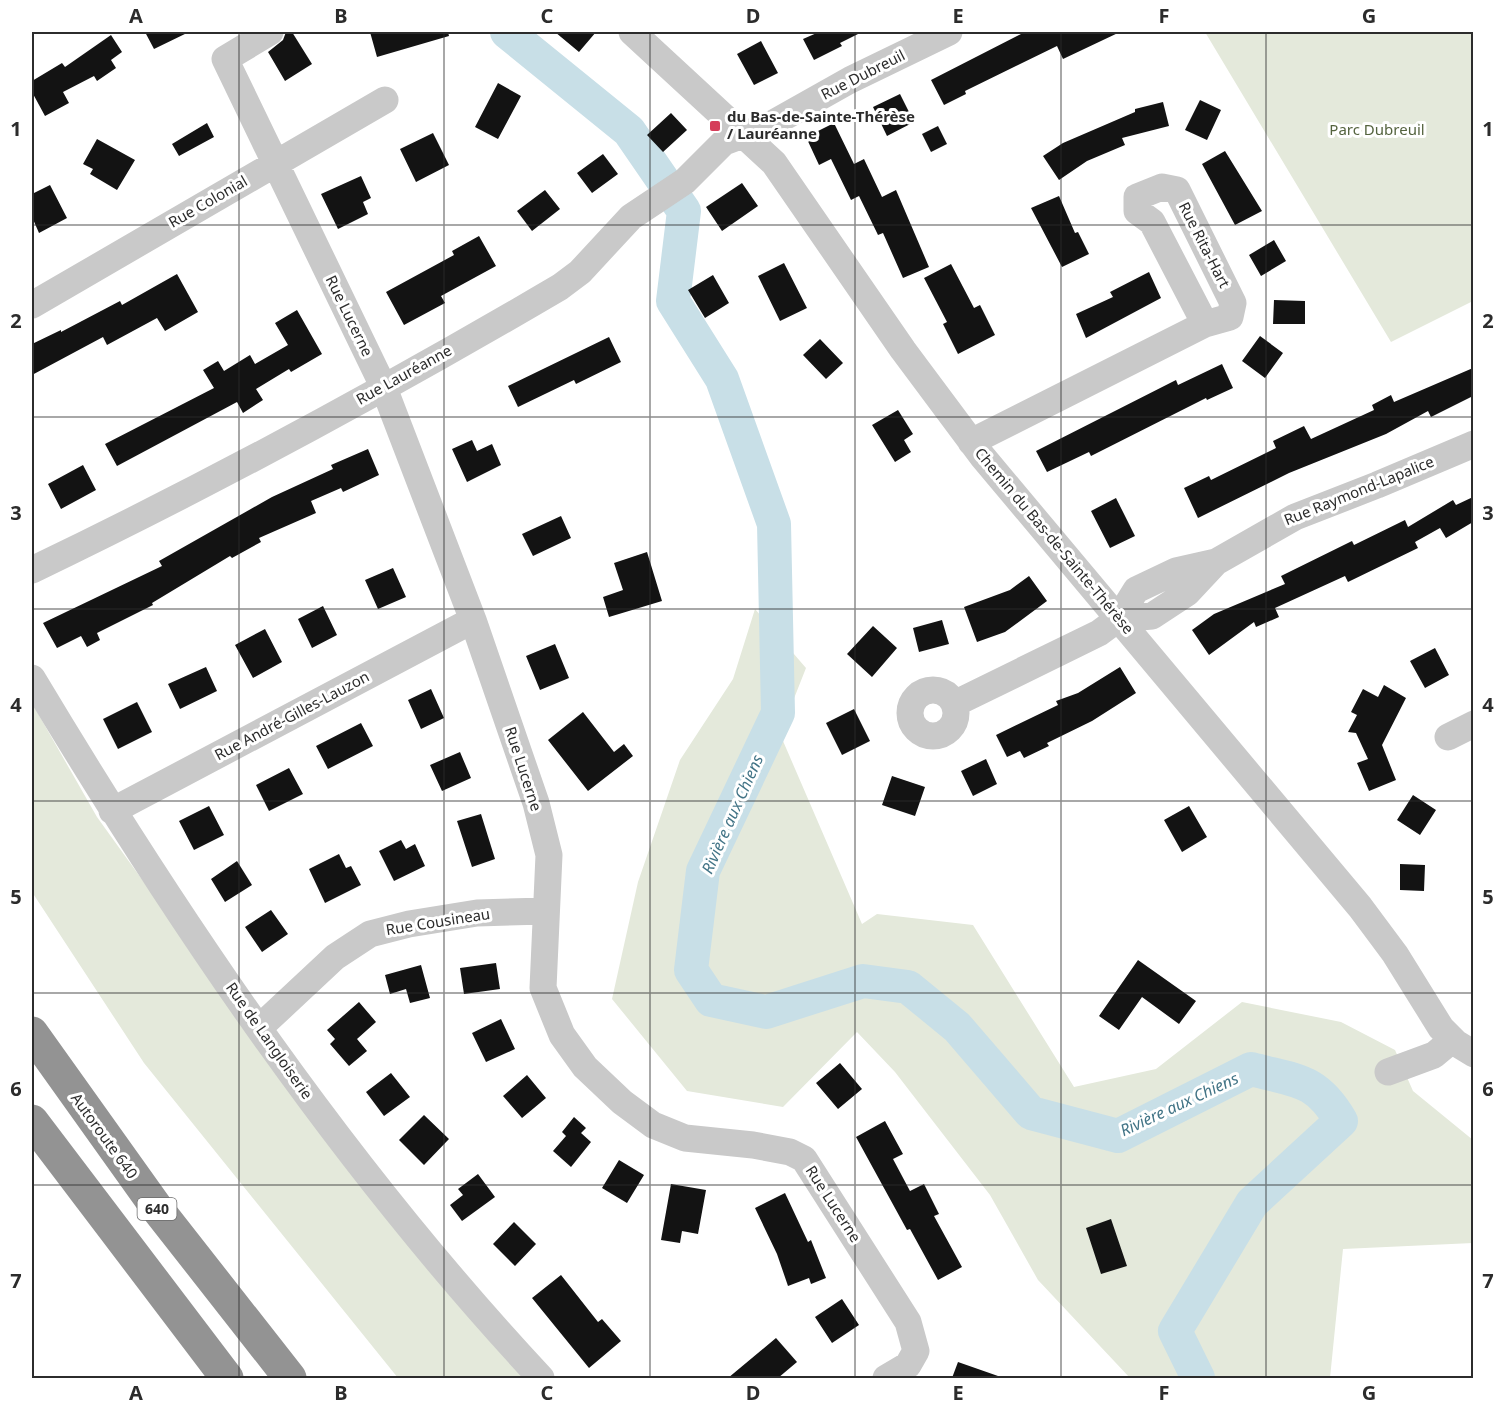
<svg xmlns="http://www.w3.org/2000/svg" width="1505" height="1410" viewBox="0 0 1505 1410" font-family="'Noto Sans',sans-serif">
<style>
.green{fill:#e4e9db}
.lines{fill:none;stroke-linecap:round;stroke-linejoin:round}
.river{stroke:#c8dfe7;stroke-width:34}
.building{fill:#131313}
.minor{stroke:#c9c9c9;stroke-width:27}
.highway{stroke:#939393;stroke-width:33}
.grid{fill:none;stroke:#2c2c2c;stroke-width:1.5;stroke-opacity:0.55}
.poi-dot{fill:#d53d59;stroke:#fff;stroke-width:2}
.labels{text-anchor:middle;stroke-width:6;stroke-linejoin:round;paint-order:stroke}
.shield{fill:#fff;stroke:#6b6b6b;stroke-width:1.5}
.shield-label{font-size:14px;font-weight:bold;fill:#2c2c2c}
.street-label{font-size:15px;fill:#2c2c2c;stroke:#fff}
.poi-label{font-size:15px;font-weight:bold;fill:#2c2c2c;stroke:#fff;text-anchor:start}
.park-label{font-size:15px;fill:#54633e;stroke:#fff}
.water-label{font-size:16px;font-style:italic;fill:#427486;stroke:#fff}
.neatline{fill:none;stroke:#2c2c2c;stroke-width:2}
.grid-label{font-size:20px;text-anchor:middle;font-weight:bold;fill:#2c2c2c}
</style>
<rect width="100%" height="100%" fill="#fff"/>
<path class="green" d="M1205,32H1473V301L1391,342Z
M755,609L806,668L780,734L862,924L877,914L973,925L1074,1087L1156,1069L1242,1002L1341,1022L1395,1050L1413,1091L1473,1140V1243L1343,1249L1330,1378H1130L1038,1280L990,1195L895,1072L857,1032L783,1107L687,1091L612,999L638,882L680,760L733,679Z
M32,703L97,817L259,1042L372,1193L495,1347L526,1378H398L144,1063L32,892Z"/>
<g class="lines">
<path class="river" d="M507,32L629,131L684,211L673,301L722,379L774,524L778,713L703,871L691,970L711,1000L766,1012L863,981L908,987L957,1027L1031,1113L1118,1136L1251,1069C1296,1081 1316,1078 1341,1121L1252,1203L1175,1331L1198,1378"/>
</g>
<path class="building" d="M145,32H189L154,49Z
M286,32H292L312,64L285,81L268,52L283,40Z
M370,32H448L449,36L377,57Z
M555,32H596L579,52Z
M819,32H862L840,43L842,46L814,60L803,39Z
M1025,32H1120L1063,59L1057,46L965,91L966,94L944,105L931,80Z
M111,35L122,52L111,60L116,68L97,81L94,76L63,92L69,103L45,116L32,92V81L62,63L65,67Z
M761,41L778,73L754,85L737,54Z
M498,83L521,96L498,139L475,127Z
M900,94L914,122L887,136L873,107Z
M1200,100L1221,110L1207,140L1185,130Z
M1163,102L1169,126L1122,138L1125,145L1087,161L1059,180L1043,156L1063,143L1135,112V109Z
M671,113L687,130L663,152L647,135Z
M207,123L214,137L179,156L172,144Z
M834,123L854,164L864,159L882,197L896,190L929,267L903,278L883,233L878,235L859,196L851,200L831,159L819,165L806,137Z
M938,126L947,144L931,152L922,134Z
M433,133L449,165L416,182L400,149Z
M97,139L135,160L117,190L90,174L93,169L83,164Z
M1225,151L1262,211L1235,225L1202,164Z
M603,154L618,174L592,193L577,173Z
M361,176L371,198L363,202L368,214L338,229L321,194Z
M742,183L758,206L722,231L706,207Z
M50,185L67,218L39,233L32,217V194Z
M545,190L560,209L532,231L517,211Z
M1059,196L1075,233L1078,232L1089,254L1062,267L1031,208Z
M479,236L496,266L441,296L445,303L404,325L386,292L454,255L452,251Z
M1274,240L1286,261L1261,276L1249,255Z
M784,263L807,308L780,321L758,276Z
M951,264L974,308L980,305L995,335L958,354L943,324L947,322L924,278Z
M1149,272L1161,298L1086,338L1076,314L1113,297L1110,292Z
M177,274L198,312L165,331L157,318L107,345L103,337L32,375V344L61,330V332L120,301L122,305Z
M713,275L729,303L705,318L688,290Z
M1274,300L1305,301V324H1273Z
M297,310L322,354L291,372L289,369L256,389L263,400L243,413L237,402L117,466L105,444L214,388L203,370L218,361L224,371L250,355L255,364L288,345L275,323Z
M1260,336L1283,353L1265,378L1242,361Z
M609,337L621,362L576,384L574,380L518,407L508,386Z
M820,339L843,363L826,379L803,355Z
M1222,364L1233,388L1207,400L1206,398L1091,456L1089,452L1047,472L1036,451L1176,380L1178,385Z
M1473,368V396L1431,417L1428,411L1386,434L1289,473L1198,518L1184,488L1209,476L1211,480L1276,448L1273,441L1304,426L1311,439L1374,410L1372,405L1391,395L1394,402Z
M898,410L913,434L904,440L911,452L895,462L872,425Z
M472,440L477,451L492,444L501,465L467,482L452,449Z
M368,449L379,475L343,492L341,488L311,501L316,513L259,538L261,542L232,558L230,556L152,603L153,605L97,633L100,640L87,647L81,636L57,648L43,623L162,566L159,561L272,497L333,469L331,465Z
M83,465L96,490L61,509L48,484Z
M1473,497V522L1446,538L1440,528L1415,542L1418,548L1348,582L1345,576L1275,608L1279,617L1256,627L1254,622L1209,655L1192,630L1214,614L1285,584L1281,576L1352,541L1354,545L1405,520L1408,527L1453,500L1456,505Z
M1116,498L1135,536L1110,548L1091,511Z
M561,516L571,538L533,556L522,534Z
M647,552L662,601L609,617L603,597L623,590L614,563Z
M393,568L406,597L378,609L365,580Z
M1029,576L1047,601L1005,632L977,642L964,607L1010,590Z
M323,606L337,635L312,648L298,619Z
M942,620L949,644L919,652L913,628Z
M873,626L897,648L872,677L847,654Z
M265,629L282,662L253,678L235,645Z
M555,644L569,678L540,690L526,656Z
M1435,648L1449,675L1425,688L1410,661Z
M206,667L217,691L180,709L168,684Z
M1120,667L1136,693L1092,721L1047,743L1049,746L1024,758L1020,751L1007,757L996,735L1058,705L1056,701L1078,693Z
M1384,685L1406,698L1382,745L1396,780L1369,791L1357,763L1368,759L1356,733L1348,732L1357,715L1351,712L1363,689L1378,697Z
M431,689L444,718L421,729L408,700Z
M137,702L152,732L118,749L103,719Z
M854,709L870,741L842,755L826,723Z
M583,712L614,752L624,744L633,756L588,791L548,740Z
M361,723L373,746L328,769L316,746Z
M460,752L471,778L442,791L430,765Z
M986,759L997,784L973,796L961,771Z
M289,768L303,794L269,811L256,785Z
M892,776L925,787L915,816L882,805Z
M1413,795L1436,810L1420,835L1397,820Z
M209,806L224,835L194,850L179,821Z
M1189,806L1207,837L1182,852L1164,820Z
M481,814L495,859L472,867L457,821Z
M401,840L406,849L415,844L425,866L394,881L379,851Z
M339,854L346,868L351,866L361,885L325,903L309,869Z
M237,861L252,885L225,902L211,879Z
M1400,864L1425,865L1424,891L1400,890Z
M271,910L288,934L262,952L245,927Z
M1138,960L1196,1001L1179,1024L1142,997L1119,1030L1099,1016Z
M496,963L500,989L464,994L460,968Z
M421,965L430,998L410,1003L406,989L390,994L385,975Z
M359,1002L376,1022L357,1039L367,1051L349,1066L330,1044L335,1039L327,1030Z
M501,1019L515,1049L486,1062L472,1033Z
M840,1063L862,1089L838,1109L816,1083Z
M391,1073L410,1097L384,1116L366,1092Z
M527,1075L546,1098L522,1118L503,1096Z
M424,1115L449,1139L424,1165L399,1140Z
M574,1117L586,1128L581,1133L591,1142L571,1167L553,1151L566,1136L562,1132Z
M885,1121L903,1154L893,1159L910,1191L924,1184L939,1214L934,1216L962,1267L938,1280L910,1229L907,1230L856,1137Z
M619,1160L644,1175L627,1203L602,1188Z
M478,1174L495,1197L462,1221L450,1205L463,1195L458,1189Z
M671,1184L706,1190L698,1234L682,1231L680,1243L661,1240Z
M785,1193L808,1242L811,1240L826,1278L811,1284L809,1278L788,1286L777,1254L755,1208Z
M1111,1219L1127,1266L1101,1274L1086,1228Z
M514,1222L536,1244L515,1266L493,1244Z
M561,1275L598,1322L602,1319L621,1341L589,1368L532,1298Z
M842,1299L859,1325L832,1343L815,1317Z
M776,1338L797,1362L778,1378H728Z
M958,1362L998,1376V1378H952Z"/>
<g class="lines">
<path class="minor" d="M270,32L225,59L384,388L473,620L536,803L549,855L543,988L562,1035L585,1067L622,1102L653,1125L685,1138L753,1145L790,1152L804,1159L908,1322L916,1351L908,1365L886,1378
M632,32L774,163L903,350L982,456L1360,907L1395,954L1441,1028L1456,1043L1474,1054
M32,305L385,100
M971,442L1205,324L1230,317L1233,303L1177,190L1162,187L1137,197V211L1152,222L1205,324
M32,570C211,484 388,388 560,287L580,272L631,217L685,181L724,142L770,125L850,80L949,32
M1118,619L1152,616L1187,593L1216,562
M32,678C180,925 344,1167 541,1378
M910 713a23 23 0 1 1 46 0a23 23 0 1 1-46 0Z
M954,704L1099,633L1118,619L1136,590L1176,571L1216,562L1295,517L1377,485L1474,444
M1448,737L1474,724
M112,811L473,620
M259,1028L335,957L370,934L409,924L477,913L545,911
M1388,1072L1434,1055L1452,1040"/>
<path class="highway" d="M32,1033L159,1211L290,1378
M32,1121L227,1378"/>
</g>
<path class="grid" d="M239,32V1378M444,32V1378M650,32V1378M855,32V1378M1061,32V1378M1266,32V1378M32,225H1474M32,417H1474M32,609H1474M32,801H1474M32,993H1474M32,1185H1474"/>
<rect class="poi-dot" x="709" y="120" width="12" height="12" rx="3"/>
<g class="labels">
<rect class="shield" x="137.5" y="1198" width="39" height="22" rx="4.5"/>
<g class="shield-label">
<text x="157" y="1214">640</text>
</g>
<g class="street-label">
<text transform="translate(863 75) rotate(-27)" y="5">Rue Dubreuil</text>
<text transform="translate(208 202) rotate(-30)" y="5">Rue Colonial</text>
<text transform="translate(1204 245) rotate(63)" y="5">Rue Rita-Hart</text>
<text transform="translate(349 316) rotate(64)" y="5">Rue Lucerne</text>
<text transform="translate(404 375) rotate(-29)" y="5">Rue Lauréanne</text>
<text transform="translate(1359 491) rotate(-22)" y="5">Rue Raymond-Lapalice</text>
<text transform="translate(1054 541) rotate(50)" y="5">Chemin du Bas-de-Sainte-Thérèse</text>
<text transform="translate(292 716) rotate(-28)" y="5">Rue André-Gilles-Lauzon</text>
<text transform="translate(523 769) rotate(72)" y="5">Rue Lucerne</text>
<text transform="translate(438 922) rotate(-9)" y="5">Rue Cousineau</text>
<text transform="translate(269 1041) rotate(55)" y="5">Rue de Langloiserie</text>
<text transform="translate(104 1136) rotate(54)" y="5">Autoroute 640</text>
<text transform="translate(833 1204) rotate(57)" y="5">Rue Lucerne</text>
</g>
<g class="poi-label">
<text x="727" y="122">du Bas-de-Sainte-Thérèse<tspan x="727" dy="17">/ Lauréanne</tspan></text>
</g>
<g class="park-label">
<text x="1377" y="135">Parc Dubreuil</text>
</g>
<g class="water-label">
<text transform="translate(732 814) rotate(-66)" y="6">Rivière aux Chiens</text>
<text transform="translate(1179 1104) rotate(-25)" y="6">Rivière aux Chiens</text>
</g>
</g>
<rect width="1505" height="1410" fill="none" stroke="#ffffff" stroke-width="66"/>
<rect x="33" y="33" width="1439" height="1344" class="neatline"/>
<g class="grid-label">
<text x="136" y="23">A</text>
<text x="341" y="23">B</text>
<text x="547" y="23">C</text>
<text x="753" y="23">D</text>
<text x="958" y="23">E</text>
<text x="1164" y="23">F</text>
<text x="1369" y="23">G</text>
<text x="16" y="136">1</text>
<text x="1488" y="136">1</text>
<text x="16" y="328">2</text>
<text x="1488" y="328">2</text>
<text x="16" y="520">3</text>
<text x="1488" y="520">3</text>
<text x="16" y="712">4</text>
<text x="1488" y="712">4</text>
<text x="16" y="904">5</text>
<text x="1488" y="904">5</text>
<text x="16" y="1096">6</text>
<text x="1488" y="1096">6</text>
<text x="16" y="1288">7</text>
<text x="1488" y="1288">7</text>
<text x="136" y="1400">A</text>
<text x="341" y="1400">B</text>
<text x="547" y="1400">C</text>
<text x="753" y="1400">D</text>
<text x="958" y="1400">E</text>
<text x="1164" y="1400">F</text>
<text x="1369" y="1400">G</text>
</g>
</svg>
